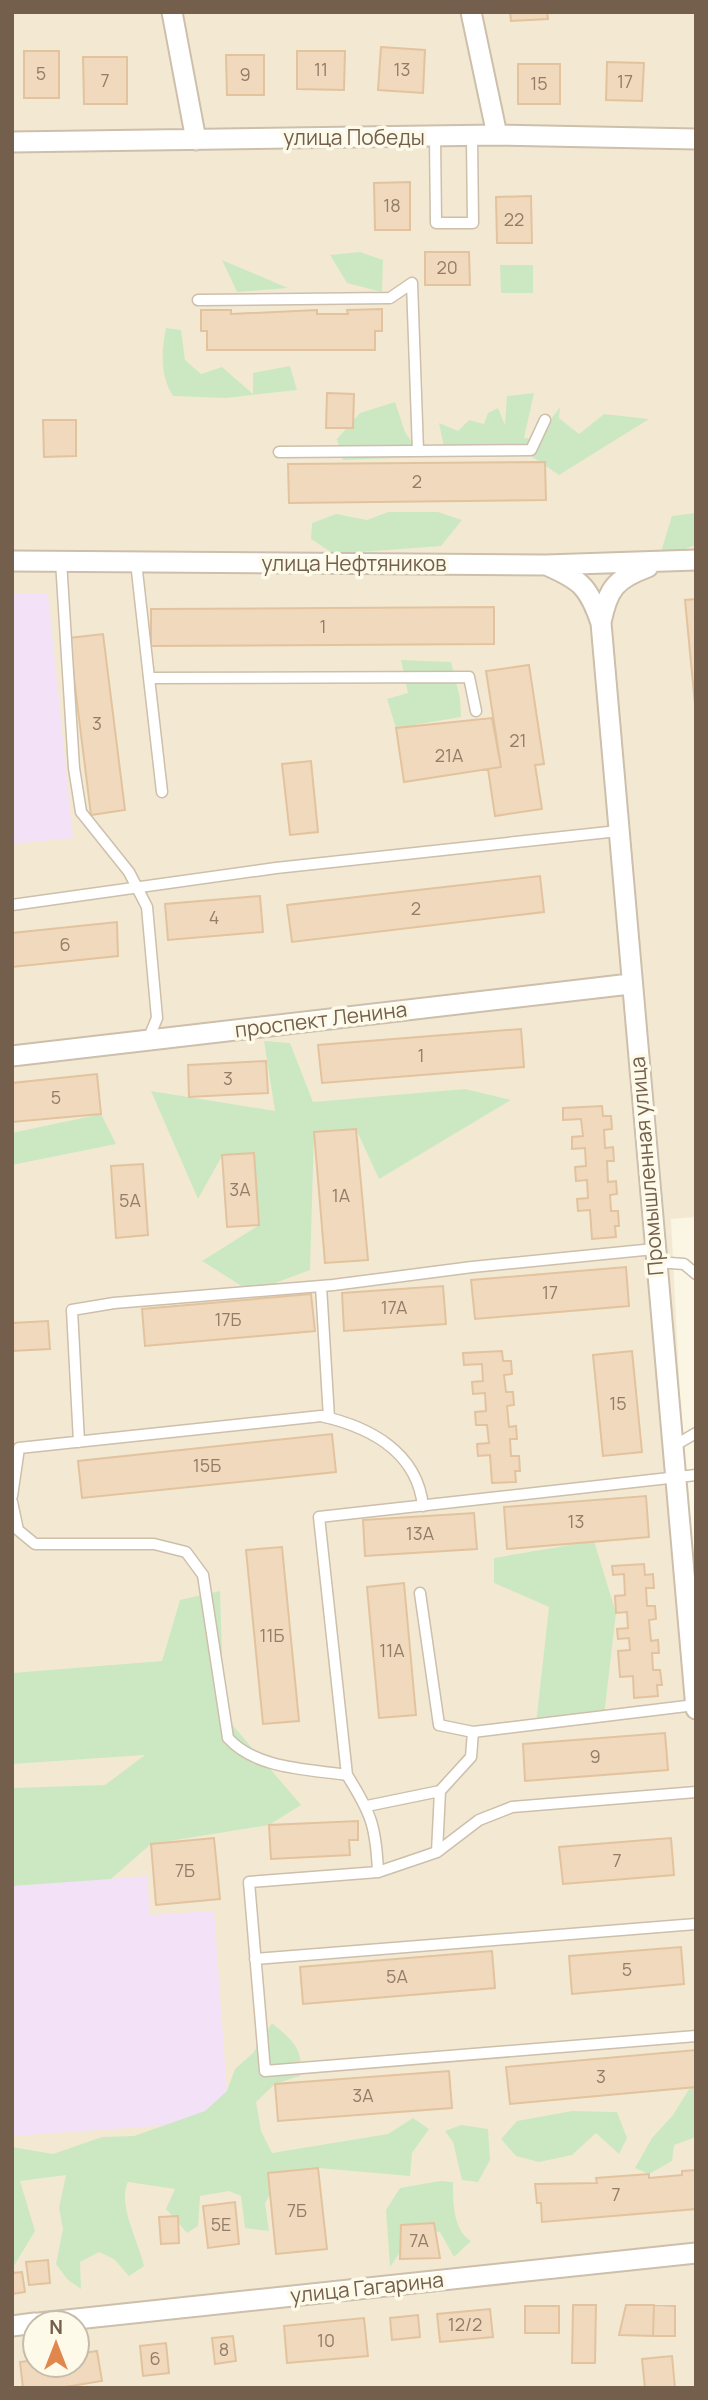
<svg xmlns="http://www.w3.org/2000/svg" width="708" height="2400" viewBox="0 0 708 2400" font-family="Manrope,sans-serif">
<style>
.residential{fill:#f3e9d3;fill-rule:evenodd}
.education{fill:#f3e1f8}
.green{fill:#cce8c3}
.building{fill:#f0d9bd;stroke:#e2c39e;stroke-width:2}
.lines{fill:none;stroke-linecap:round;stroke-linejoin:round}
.lane-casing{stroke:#cdbfab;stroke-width:13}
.street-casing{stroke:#cdbfab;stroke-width:23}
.lane{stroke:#fff;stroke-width:10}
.street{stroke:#fff;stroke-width:19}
.labels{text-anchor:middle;stroke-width:7;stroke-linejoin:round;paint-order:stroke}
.number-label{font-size:18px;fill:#927e68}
.street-label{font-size:21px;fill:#735f4b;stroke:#fefaea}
</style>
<rect width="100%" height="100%" fill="#fbf6e4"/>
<path class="residential" d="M12,12H696V1217L671,1219L696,1713V2388H12ZM35,2323H77V2365H35Z"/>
<path class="education" d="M12,593L48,594L73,838L12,844Z
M147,1876L150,1915L214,1911L229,2121L12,2136V1886Z"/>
<path class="green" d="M360,252L383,260L382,292L347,283L330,255Z
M222,260L288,288L237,292Z
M500,265H533V293H501Z
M166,328L181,330L185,360L201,374L222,367L253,394V373L290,366L297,390L226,398L173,396C160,375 161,353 166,328Z
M534,393L524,438L536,439L560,407L559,418L579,434L604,414L649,419L559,475L531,456L446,457L439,423L458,431L469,420L484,424L488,413L498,408L505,425L507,396Z
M395,402L405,432L422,457L343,460L337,439L360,413Z
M388,512H438L462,520L441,546L334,554L311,539L312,523L336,514L367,520Z
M696,513V545L659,558L672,516Z
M401,660L451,662L460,698L461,717L396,728L387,699L408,693Z
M264,1041L290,1043L313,1102L465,1089L511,1100L379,1179L356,1129L314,1132L310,1270L251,1292L202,1261L259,1225L222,1156L198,1199L151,1091L275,1111Z
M101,1114L116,1144L12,1165V1133Z
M594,1541L616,1613L604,1716L536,1724L549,1607L494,1583V1558Z
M220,1591L224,1715L301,1805L269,1825L151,1844L111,1879L12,1886V1788L105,1785L145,1755L12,1764V1673L162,1661L180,1600Z
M272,2023C292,2040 304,2048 300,2076L275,2084L256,2102L261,2131L272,2153L388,2134L413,2118L429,2129L412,2153L410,2176L318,2168L279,2181L265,2203L269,2231L245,2228L241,2196L229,2191L200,2196L198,2226L187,2233L166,2209L175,2189L128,2182C117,2204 139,2242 144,2266L129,2276L114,2259L99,2252L80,2262L81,2289L68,2280L56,2264L63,2229L59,2208L66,2175L20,2181L35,2231L12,2269V2147L53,2154L102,2137L134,2136L205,2111L227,2091L235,2069L253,2053Z
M696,2078V2137L674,2145L672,2161L649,2174L635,2168L652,2138L673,2115Z
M572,2111L617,2112L627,2138L619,2154L596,2133L572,2155L539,2162L516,2156L501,2139L517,2121Z
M461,2125L488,2129L490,2160L478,2182L462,2180L453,2142L445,2131Z
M440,2181L453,2182C453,2202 453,2230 471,2241L454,2257L440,2232L416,2228L390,2267L386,2210L400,2188Z"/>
<path class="building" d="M510,12H547L548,19L511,21Z
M381,47L425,50L423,93L378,90Z
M24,51H59V98H24Z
M297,51H345L344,90L297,89Z
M226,55H264V95H227Z
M83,57H127V104H84Z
M607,62L644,63L642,101L606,100Z
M518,64H560V104H518Z
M410,182V230H375L374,183Z
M531,196L532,243H497L496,197Z
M425,252H469L470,285H425Z
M382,309V331H375V350H207V331H201V310H231V314L317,310V314H348L347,310Z
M327,393L354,394L353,428H326Z
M43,420H76V456L44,457Z
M545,462L546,500L289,503L288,464Z
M696,599V715L685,600Z
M494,607V644L151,646V609Z
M103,634L125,810L91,815L69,638Z
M529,665L544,764L535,765L542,809L495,816L488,769L501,767L486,671Z
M492,718L501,767L404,782L396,728Z
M311,761L318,832L290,835L282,764Z
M540,876L544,912L292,942L287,905Z
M260,896L263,932L168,940L165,904Z
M117,922L118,956L12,967V933Z
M521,1029L524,1067L322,1083L318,1045Z
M266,1061L268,1093L189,1097L188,1065Z
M97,1074L101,1114L12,1122V1083Z
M602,1106L603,1116H611L612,1129L604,1130L605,1148L613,1147L614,1161H607L608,1182L616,1181L617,1194L610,1195L611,1211H618L619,1226H615L616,1237L592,1239L590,1210L578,1211L577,1199L588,1198L587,1180L576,1181L575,1167L586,1166L585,1148L572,1149V1137L583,1136L581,1119L563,1120V1108Z
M356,1129L368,1260L325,1263L314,1132Z
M254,1153L259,1225L227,1227L222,1155Z
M143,1164L148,1235L116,1238L111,1166Z
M626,1267L629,1306L475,1319L471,1280Z
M443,1286L446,1324L344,1331L342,1293Z
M311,1294L315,1331L145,1346L142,1309Z
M48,1321L50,1349L12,1351V1323Z
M502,1351L503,1361H511L512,1374L504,1375L506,1392H513L514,1405L507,1406L509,1427L516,1426L517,1439H510L511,1456H519L520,1471H515L516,1482L492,1483L490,1455L478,1456L477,1444L489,1443L487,1425H476L475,1412L486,1411L485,1393L473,1394L472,1382L483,1381L482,1364L464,1365L463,1353Z
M632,1351L642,1452L603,1456L593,1355Z
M332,1434L336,1472L82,1498L78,1461Z
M646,1496L649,1537L507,1549L504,1507Z
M474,1513L477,1549L365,1556L363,1520Z
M282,1547L299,1721L263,1724L246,1550Z
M644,1564L645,1575L653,1574L654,1588H646L647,1606H655L656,1619L649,1620L651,1641L658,1640L659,1653H652L653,1670H660L662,1685H657L658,1696L634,1698L633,1676L620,1677L618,1651L630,1650L629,1638L618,1639L617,1629L628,1628L627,1612L616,1613L615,1596L625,1595L624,1574L613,1575L612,1566Z
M404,1583L416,1715L379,1718L367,1587Z
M665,1733L668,1770L525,1781L523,1744Z
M358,1821V1840H349L350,1855L271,1859L269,1825Z
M214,1838L220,1899L156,1905L151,1844Z
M671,1838L674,1875L563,1884L559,1847Z
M681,1947L684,1984L572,1994L569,1956Z
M492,1951L495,1988L303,2004L300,1967Z
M696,2050V2087L510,2104L506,2067Z
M449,2071L452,2108L278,2121L275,2084Z
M318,2168L327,2249L276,2254L268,2173Z
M696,2170V2209L542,2222L541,2203H537L535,2184L597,2183L596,2178L649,2174V2178L682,2175V2171Z
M235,2202L239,2244L208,2248L203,2206Z
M178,2216L179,2243L161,2244L159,2217Z
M434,2223L440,2258L400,2259L401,2225Z
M48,2260L50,2283L29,2285L26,2262Z
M22,2272L25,2292L12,2294V2273Z
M573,2305H596L595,2363H572Z
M626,2305H654L653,2336L619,2335Z
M654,2305L675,2306V2336H653Z
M525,2306H559V2333H525Z
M490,2309L493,2337L440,2342L437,2314Z
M418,2315L420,2337L392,2340L390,2318Z
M364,2318L368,2356L287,2363L284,2326Z
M233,2336L236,2361L215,2364L212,2338Z
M166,2343L169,2373L143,2376L140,2346Z
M97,2351L102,2381L59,2388H23L20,2362L35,2360V2365H77V2354Z
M672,2356L675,2388H645L642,2359Z"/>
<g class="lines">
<g class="lane-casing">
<path id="lane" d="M435,138L436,223H473L472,138
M198,300L390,298L412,283L418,451
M279,452L531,450L545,420
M61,561L74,768L81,812L129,872L147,907L157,1018L148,1040
M136,562L149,678L469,677L476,711
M149,678L162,792
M12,905L276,868L618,831
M656,1262L684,1264L696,1274
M321,1286L329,1418
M79,1442L72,1310L114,1303L333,1285L472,1267L654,1249
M672,1447L696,1433
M12,1496L19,1448L321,1416C370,1427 417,1452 423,1506
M12,1502L18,1530L35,1544H154L186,1552L203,1575L228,1738C256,1769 307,1769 347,1775C371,1813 376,1826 378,1872
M420,1593L439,1725L473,1732L695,1705
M347,1775L319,1517L696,1475
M696,1792L512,1807L479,1820L437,1852L378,1872L249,1882L265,2071L696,2036
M367,1806L440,1791
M437,1852L440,1791L471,1757L473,1732
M255,1959L696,1924"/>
</g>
<g class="street-casing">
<path id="street" d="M172,12L196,140
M471,12L497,135
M12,142L497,135L696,139
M12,561L546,565L696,560
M546,565C581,580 589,587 601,623L696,1709
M601,622C608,589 615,579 648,567
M12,1056L630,984
M39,2323L696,2253
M12,2326L35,2323"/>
</g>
<use href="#lane" class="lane"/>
<use href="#street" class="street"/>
</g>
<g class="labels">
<g class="number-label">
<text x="321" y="76">11</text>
<text x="402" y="76">13</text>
<text x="41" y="80">5</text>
<text x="245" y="81">9</text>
<text x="105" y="87">7</text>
<text x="625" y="88">17</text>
<text x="539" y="90">15</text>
<text x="392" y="212">18</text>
<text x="514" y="226">22</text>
<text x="447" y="274">20</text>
<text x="417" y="488">2</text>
<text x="323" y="633">1</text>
<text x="97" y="730">3</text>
<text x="518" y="747">21</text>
<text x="449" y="762">21А</text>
<text x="416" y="915">2</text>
<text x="214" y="924">4</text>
<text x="65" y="951">6</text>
<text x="421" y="1062">1</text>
<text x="228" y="1085">3</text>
<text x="56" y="1104">5</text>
<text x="240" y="1196">3А</text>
<text x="341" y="1202">1А</text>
<text x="130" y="1207">5А</text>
<text x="550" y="1299">17</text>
<text x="394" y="1314">17А</text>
<text x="228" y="1326">17Б</text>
<text x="618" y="1410">15</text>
<text x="207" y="1472">15Б</text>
<text x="576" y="1528">13</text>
<text x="420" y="1540">13А</text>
<text x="272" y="1642">11Б</text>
<text x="392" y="1657">11А</text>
<text x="595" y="1763">9</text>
<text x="617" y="1867">7</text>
<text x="185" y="1877">7Б</text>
<text x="627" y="1976">5</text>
<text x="397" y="1983">5А</text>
<text x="601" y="2083">3</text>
<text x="363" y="2102">3А</text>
<text x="616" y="2201">7</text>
<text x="297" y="2217">7Б</text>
<text x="221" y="2231">5Е</text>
<text x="419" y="2247">7А</text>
<text x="465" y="2331">12/2</text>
<text x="326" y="2347">10</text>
<text x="224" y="2356">8</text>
<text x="155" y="2365">6</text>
</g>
<g class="street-label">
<text x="354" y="145">улица Победы</text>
<text x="354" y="571">улица Нефтяников</text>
<text transform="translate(321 1020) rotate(-7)" y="7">проспект Ленина</text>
<text transform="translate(647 1166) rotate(-95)" y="7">Промышленная улица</text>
<text transform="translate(367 2288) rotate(-6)" y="7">улица Гагарина</text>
</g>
</g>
<rect width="708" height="2400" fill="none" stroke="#735f4b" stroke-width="28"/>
<g transform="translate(56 2344)"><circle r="33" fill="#fefaea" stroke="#c6bcaa" stroke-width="2"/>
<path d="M0-5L12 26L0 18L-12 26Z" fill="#e1864d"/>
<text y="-10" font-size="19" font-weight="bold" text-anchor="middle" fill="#735f4b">N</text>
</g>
</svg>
